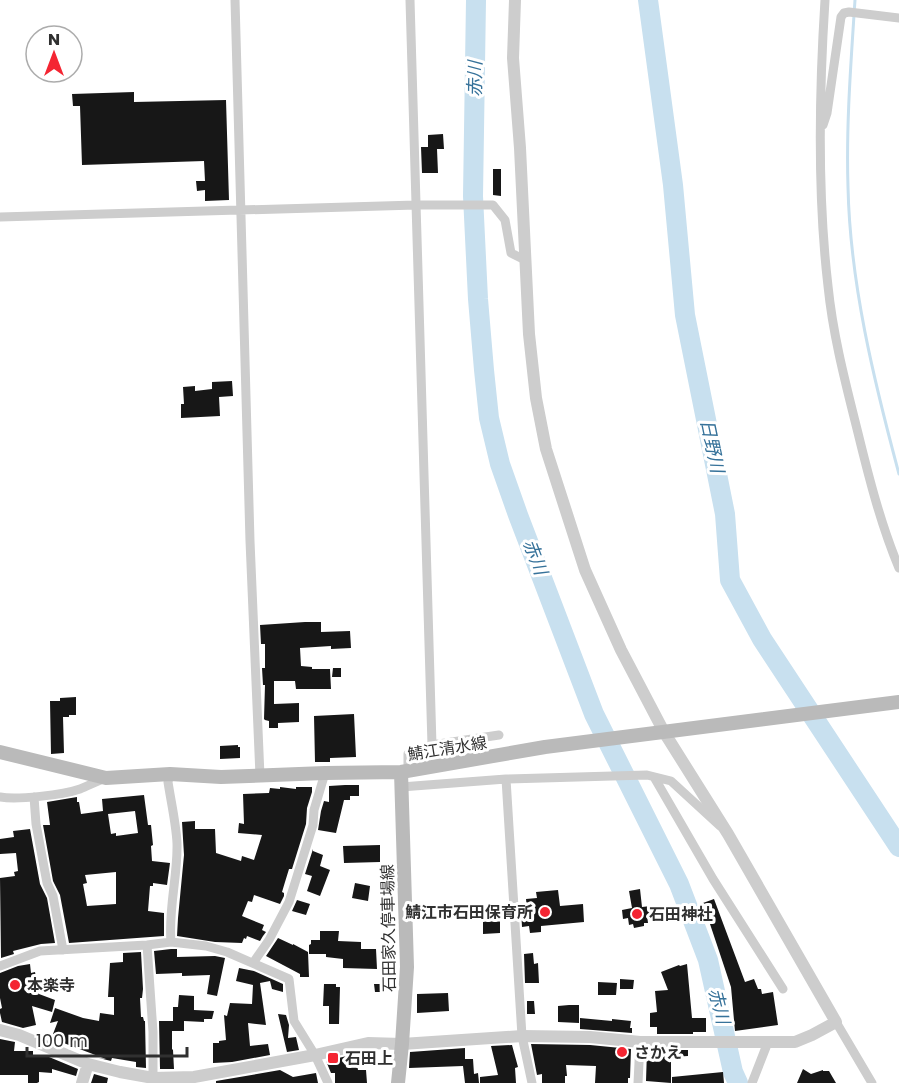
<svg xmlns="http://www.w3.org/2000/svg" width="899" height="1083" viewBox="0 0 899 1083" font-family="Poppins,'Noto Sans JP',sans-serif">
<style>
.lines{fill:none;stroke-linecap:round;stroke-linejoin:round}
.stream{stroke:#c8e0ef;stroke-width:3}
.river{stroke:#c8e0ef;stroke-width:20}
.building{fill:#171717;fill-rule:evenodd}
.minor{stroke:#cdcdcd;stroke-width:9}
.tertiary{stroke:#cdcdcd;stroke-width:12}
.secondary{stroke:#bababa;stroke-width:14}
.poi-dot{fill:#f42532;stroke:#fff;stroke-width:2}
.labels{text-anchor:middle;stroke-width:6;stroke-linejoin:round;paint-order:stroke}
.street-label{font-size:16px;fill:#303030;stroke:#fff}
.poi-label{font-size:16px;font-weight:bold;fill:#303030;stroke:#fff;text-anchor:start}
.water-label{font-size:18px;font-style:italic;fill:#36729a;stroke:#fff}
</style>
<rect width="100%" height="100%" fill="#fff"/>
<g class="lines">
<path class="stream" d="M855,0C851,62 846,125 848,187C850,283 874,381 899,474"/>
<path class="river" d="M476,0L473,196L478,299L484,370L489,418L500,464L518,515L594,714L679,884L708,960L733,1072L738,1083
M648,0L673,185L685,315L725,514L730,580L762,639L899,847"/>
</g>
<path class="building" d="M134,92V102L226,100L229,200L205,201V190L197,191L196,181H205L204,161L82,165L80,106H73L72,94Z
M443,134L444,149H437L438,173H422L421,147H428V135Z
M493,169H501V196L493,195Z
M232,381L233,396L219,397L220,416L181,418V404H184L183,387L195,386V391L212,389V382Z
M305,622H321V632L350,631L351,648L331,649V646L300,648L301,666L312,667V669H330L331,689H296L295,681H274V704L299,703V722L278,723V728H269V721L265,720L264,719L265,685H263L262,668H265V644H261L260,625Z
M333,668H341V677H332Z
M76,697V715H69V717H63L64,753L51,754L50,701H60V698Z
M354,714L356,757L330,758V762H315L314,716Z
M238,745V747H240V758L220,759V746Z
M345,785H359V796H350V800H344L336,833L318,830L321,811L324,801L329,802V786Z
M280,787L296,789V787H312V792L307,808L306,824L292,869H289L285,882L282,892L284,893V896L280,904L254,895L252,902L248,901L242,916L264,925L262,930L266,932L263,936L260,941L247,936L246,939L244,938L242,943L215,942L177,936L178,918L184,855L182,822L195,821V829H215L216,853L241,861L242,856L254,860L262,835L238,833L239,823L244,824L243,794L269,793L270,788L280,789Z
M144,795L148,825H151L153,845L151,846L152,861L170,863L167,885L153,883V886H150L148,911L164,913V936L69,943L60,895L53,881L43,825H50L47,802L77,797V802H79L81,814L103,811L102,799ZM135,811L138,833L116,836V833L111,834L108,814ZM116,872V904L87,906L83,884L87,883L85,875Z
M30,829L40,884L47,898L55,943L41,944L13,951L14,954L1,958L0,878L15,876L14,872L18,871L16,853L0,854V839L14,837L13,831Z
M380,845V862L344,863L343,846Z
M313,849V851L323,855L320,866L330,870L320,896L307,891L312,876L305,874Z
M355,883L370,886L368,901L352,898Z
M640,889L642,907L651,906L652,915H647L648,923H644V926L634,928L633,924L629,925L628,918L623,919L622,910L632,908L629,891Z
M558,890L560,906L583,904L584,922L541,926V932L530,933L529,926L522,927L521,909H527L526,899L537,898L536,892Z
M714,899L745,982L754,979L758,989H761L762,994L773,992L778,1025L735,1031L731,987L703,903Z
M297,900L310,904L306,915L292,911Z
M500,916V933L483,934V917Z
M320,931H339L338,941L361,942V949H376L377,969L343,968V959L326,957V954H309V945L311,944V940H320Z
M278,938L293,945V944L308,952L309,977H300V974L266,956Z
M171,949H177V957L215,956L225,958L217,996L207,994L210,975L182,976V973L156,974L154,951Z
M141,952L143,989L142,998H140L141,1017H143L144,1021H145L146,1068L136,1067V1062L112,1058L111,1061L99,1058L106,1059L61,1042L63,1038L53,1034L58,1021L50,1023L55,1008L83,1018L99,1021L100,1013L114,1015V997H108L110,963L123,962V953Z
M533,953L534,964L538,963L539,983H525L524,954Z
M30,964L31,973L35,972L39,994L55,1000L52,1012L32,1006L36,1025L23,1028L2,1022L0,1013V1009L2,1008L0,998V973L18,966Z
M687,964L692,1018H706V1032H693V1034H657V1027H650V1013L657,1012L655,991L668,990L661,972L679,965L680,966Z
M239,968L254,971L283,984V992L272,989L270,981L260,983L266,1025L248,1023L250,1046L268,1044L270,1055L232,1062L213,1063V1043H219V1041L226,1040L224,1015L227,1016L230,1003L252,1004L253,985L236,981Z
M620,979L634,980L633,989H620Z
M598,982L617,983L616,995H598Z
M324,984H336V987H340L339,1024H329V1006H323Z
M374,984H384V992H375Z
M448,993L449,1011L417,1013V994Z
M179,995L194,996V1010L214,1011L212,1019H204V1022L184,1021V1031H172V1049L173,1050L174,1069H160L159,1021H173V1007H178Z
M527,1001H534L535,1014H527Z
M569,1005H579V1023L558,1022V1006Z
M278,1014L286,1015L289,1025L288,1038L296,1037L299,1050L287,1052Z
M580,1018L612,1021V1019L631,1021L630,1028H632V1033L580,1029Z
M0,1039L15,1042L14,1051H33V1056L49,1057L78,1069L76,1076L52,1069V1073L39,1072V1082L37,1083H28V1075H0Z
M531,1044L590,1045L631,1049L630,1078H628V1083H595L596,1066L566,1065L567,1076H565V1083H542V1074L537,1075Z
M512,1045L518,1067L515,1068L516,1083H480V1077L498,1075L491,1046Z
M465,1048V1059H473L474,1074L478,1073L479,1083H465L463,1066L409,1068L410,1052Z
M647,1050H688V1056L671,1057V1083L646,1081Z
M355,1054L358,1070H366L367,1083H335V1073H331L326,1061Z
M803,1069L811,1074L823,1070V1071H829L836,1083H797Z
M280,1070L293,1077L316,1073L318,1083H216V1081Z
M723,1072L724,1083H672V1077Z
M94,1074L108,1078L107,1083H91Z"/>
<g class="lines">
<path class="minor" d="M235,0L250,541L260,776
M410,0L432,745
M825,0C819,94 817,192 828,286C833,336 846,385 858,433C869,478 881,525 899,568
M823,125L827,113L841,17L844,13L849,12L899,18
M0,217L416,205H493L505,220L511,253L525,260
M408,771V754L432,745L499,735
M170,774L168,782C171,802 176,823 177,843C178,876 168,909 171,942
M654,777L713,879L783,989
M506,779L522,1036L532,1083
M401,787L506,779L647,775L671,781L720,826
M0,797C17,800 63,795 80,789C88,786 97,781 106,778
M34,797L36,824L47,883L53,896L63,950
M147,945L153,1032V1078
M253,963L269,940L289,902L313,825L314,810L325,773
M0,966L40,951L147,945L171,942L206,946L227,952L289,979L294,1021L315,1055L328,1083
M836,1022L872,1083
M638,1083L640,1042
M752,1083L768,1042"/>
<path class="tertiary" d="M0,1030L19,1035L88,1064L120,1072L153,1078L194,1077L315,1055L368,1043L402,1044L522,1036L590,1037L640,1042H795L812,1035L836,1022L728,834L664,732L621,650L585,570L546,449L536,398L529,334L520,148L513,58L515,0
M82,1083L88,1064"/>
<path class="secondary" d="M0,752L106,778L170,774L221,777L325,773L401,772L545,747L899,702
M398,1083L402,1044L407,967L401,772"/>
</g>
<g class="poi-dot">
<circle cx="545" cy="912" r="6"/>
<circle cx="637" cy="914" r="6"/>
<circle cx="15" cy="985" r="6"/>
<circle cx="622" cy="1052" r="6"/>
<rect x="327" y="1052" width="12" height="12" rx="3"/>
</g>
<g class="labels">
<g class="street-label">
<text transform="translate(447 748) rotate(-9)" y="6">鯖江清水線</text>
<text transform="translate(388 928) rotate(-91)" y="6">石田家久停車場線</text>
</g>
<g class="poi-label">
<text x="533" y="918" text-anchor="end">鯖江市石田保育所</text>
<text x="649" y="920">石田神社</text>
<text x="27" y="991">本楽寺</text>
<text x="634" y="1058">さかえ</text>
<text x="345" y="1064">石田上</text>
</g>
<g class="water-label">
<text transform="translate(475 79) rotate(-89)" y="6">赤川</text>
<text transform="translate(712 446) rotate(78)" y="6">日野川</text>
<text transform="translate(535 557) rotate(69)" y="6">赤川</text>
<text transform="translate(719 1006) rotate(76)" y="6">赤川</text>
</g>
</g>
<g transform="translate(54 54)"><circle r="28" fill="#ffffff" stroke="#acacac" stroke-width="1.5"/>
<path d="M0-4.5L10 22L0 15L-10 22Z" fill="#f42532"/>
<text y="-9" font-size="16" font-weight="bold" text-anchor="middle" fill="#303030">N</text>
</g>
<path d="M27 1047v9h160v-9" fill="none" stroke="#303030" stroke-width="3"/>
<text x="36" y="1047" font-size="18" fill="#303030" stroke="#ffffff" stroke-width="4.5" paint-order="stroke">100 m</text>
</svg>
